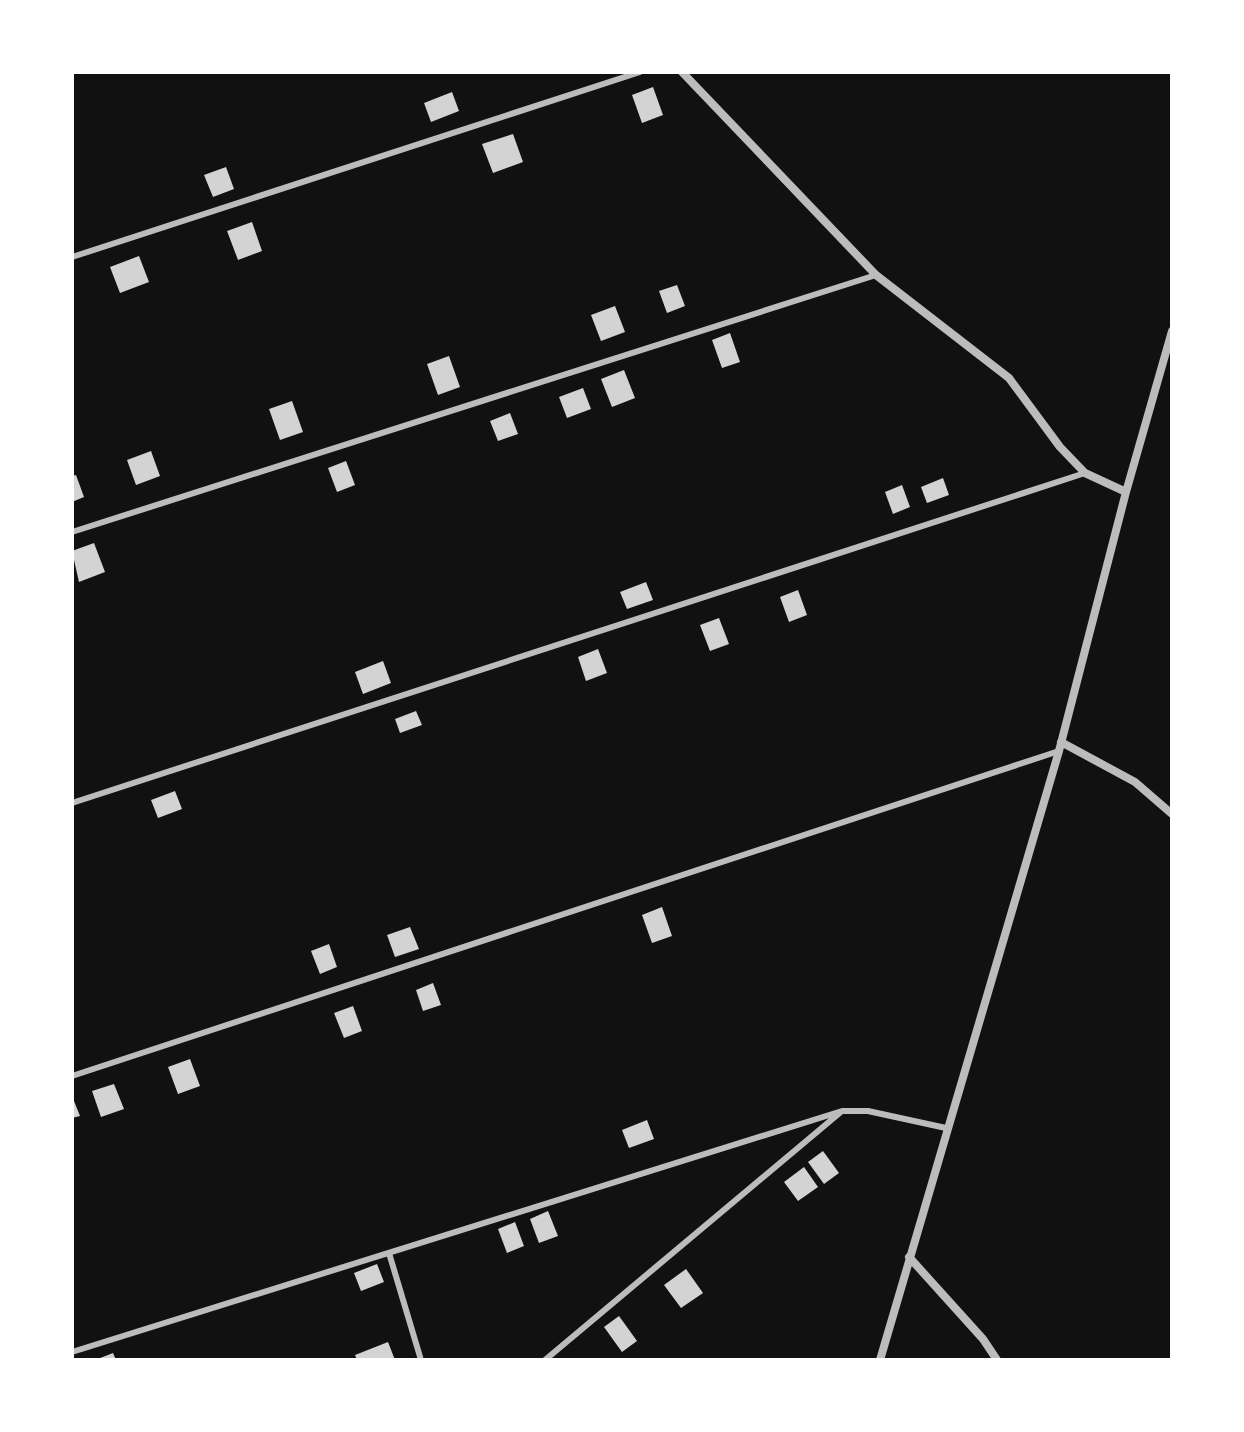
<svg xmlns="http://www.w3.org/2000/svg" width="1244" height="1432" viewBox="0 0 1244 1432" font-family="'Noto Sans',sans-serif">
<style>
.building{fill:#d3d3d3}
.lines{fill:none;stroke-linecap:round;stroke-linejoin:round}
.service{stroke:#bcbcbc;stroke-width:6}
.minor{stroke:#bcbcbc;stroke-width:8}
</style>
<rect width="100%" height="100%" fill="#111"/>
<path class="building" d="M653,87L663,115L642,123L632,95Z
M452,92L459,111L431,122L424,103Z
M513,134L523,162L493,173L482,144Z
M226,167L234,189L213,197L204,175Z
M252,222L262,251L238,260L227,231Z
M139,256L149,282L120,293L110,267Z
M677,285L685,306L667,313L659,291Z
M615,306L625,332L601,341L591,315Z
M730,333L740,362L722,368L712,340Z
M449,356L460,387L438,395L427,364Z
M624,370L635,398L612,407L601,379Z
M583,388L591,409L567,418L559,397Z
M292,401L303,432L280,440L269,409Z
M510,413L518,434L498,441L490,421Z
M151,451L160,476L136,485L127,460Z
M346,461L355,485L337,492L328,468Z
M76,475L84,497L72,502V476Z
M943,478L949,495L927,503L921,487Z
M902,485L910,507L893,514L885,492Z
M94,543L105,572L79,582L72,551Z
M646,582L653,600L627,609L620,592Z
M798,590L807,615L789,622L780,597Z
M719,618L729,644L710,651L700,625Z
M598,649L607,673L586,681L578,657Z
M383,661L391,683L363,694L355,672Z
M416,711L422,725L400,733L395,719Z
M175,791L182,809L158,818L151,800Z
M662,907L672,936L652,943L642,915Z
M410,927L419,949L395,957L387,935Z
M329,944L337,967L320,974L311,951Z
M433,983L441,1005L423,1011L416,990Z
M353,1006L362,1031L344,1038L334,1013Z
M190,1059L200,1086L178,1094L168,1067Z
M114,1084L124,1109L101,1117L92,1091Z
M72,1096L80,1116L72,1118Z
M647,1120L654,1139L629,1148L622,1130Z
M823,1151L839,1173L824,1184L808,1162Z
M804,1167L818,1187L798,1201L784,1182Z
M548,1211L558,1236L539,1243L530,1219Z
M515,1222L524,1246L507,1253L498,1229Z
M377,1264L384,1282L361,1291L354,1273Z
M686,1269L703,1293L681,1308L664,1285Z
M619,1316L637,1341L622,1352L604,1327Z
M388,1342L395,1360H357L355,1355Z
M113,1353L116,1360H95Z"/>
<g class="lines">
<path class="service" d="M72,257L640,72
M72,532L876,275
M72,803L1085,473
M72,1076L1059,751
M389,1253L421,1360
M72,1352L842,1111
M545,1360L842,1111H868L946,1128"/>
<path class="minor" d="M682,72L876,275L1009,378L1060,447L1085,473L1126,492
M1061,742L1135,782L1172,814
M909,1257L983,1339L997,1360
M880,1360L1059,751L1126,492L1172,331"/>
</g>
<rect width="1244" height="1432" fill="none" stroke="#ffffff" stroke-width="148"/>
</svg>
